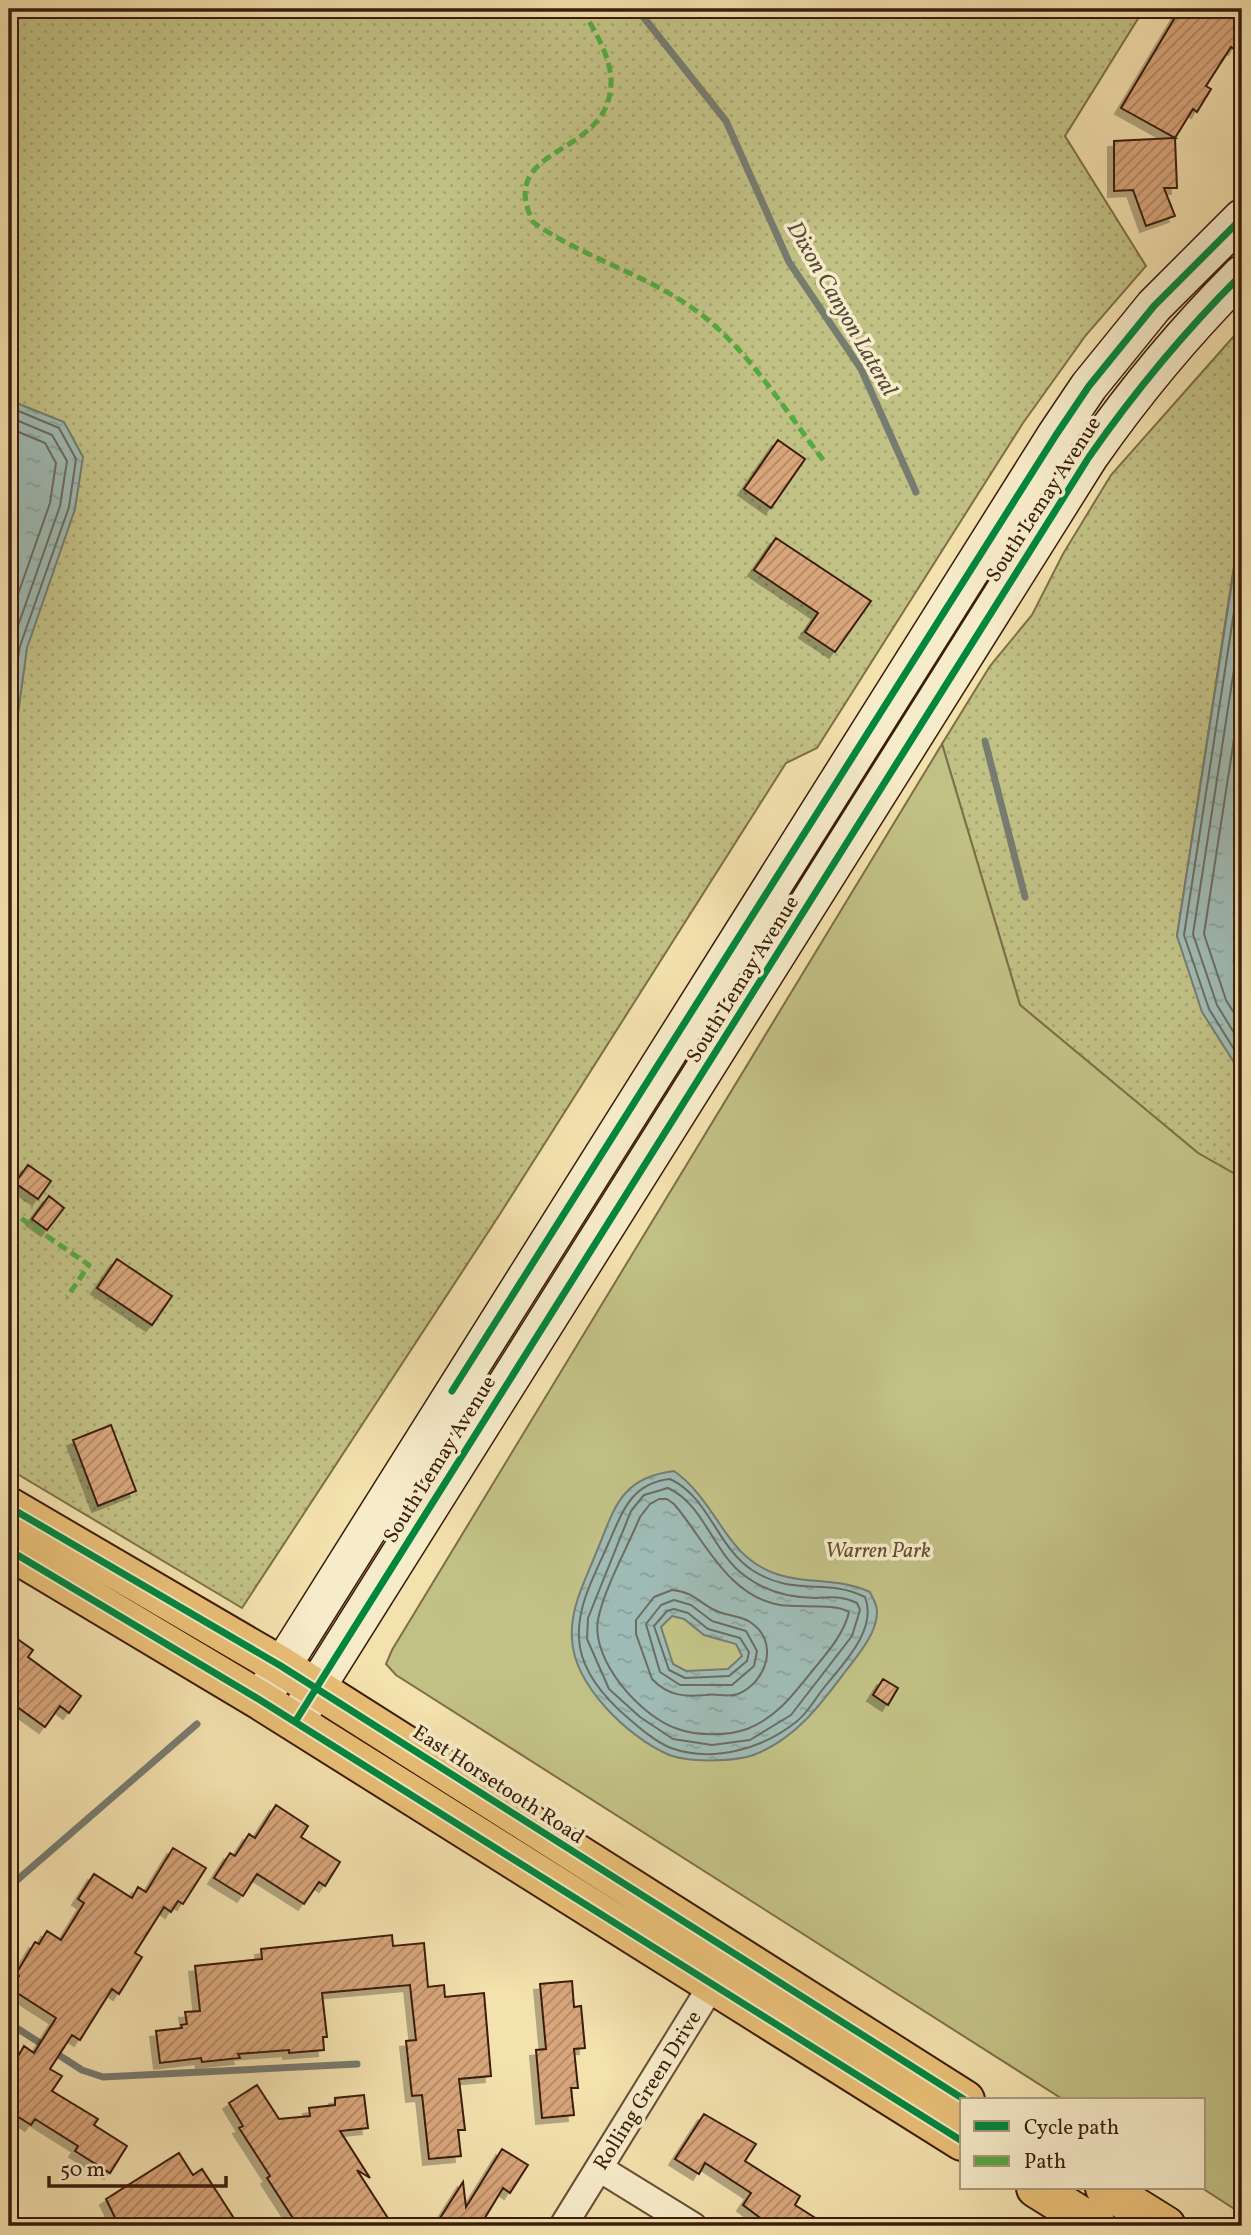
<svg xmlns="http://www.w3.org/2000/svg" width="1251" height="2235" viewBox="0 0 1251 2235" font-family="Vollkorn,serif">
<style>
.grass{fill:url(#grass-dots);stroke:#7e6f48;stroke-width:2}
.park{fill:#c2c185;stroke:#7e6f48;stroke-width:2}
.water{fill:url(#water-ripples);stroke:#777c71;stroke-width:2;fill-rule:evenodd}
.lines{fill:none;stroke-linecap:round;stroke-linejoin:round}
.shore{stroke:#6c6c60;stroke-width:2}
.stream{stroke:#777c71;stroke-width:7}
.building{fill:url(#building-hatch);stroke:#3a1d0a;stroke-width:2;filter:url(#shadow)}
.minor-casing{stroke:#684e33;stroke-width:30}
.secondary-casing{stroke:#3a1d0a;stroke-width:40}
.primary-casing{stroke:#3a1d0a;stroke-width:42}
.minor{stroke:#f7ecca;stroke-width:26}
.secondary{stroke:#f7ecca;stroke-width:37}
.primary{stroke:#eac077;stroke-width:38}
.quiet{stroke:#55a941;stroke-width:5;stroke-dasharray:10 5;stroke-linecap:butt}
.cycleway-casing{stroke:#f7ecca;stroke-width:11}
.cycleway{stroke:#00873e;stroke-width:7}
.labels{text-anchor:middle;stroke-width:7;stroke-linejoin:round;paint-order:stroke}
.street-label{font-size:21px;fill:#3a1d0a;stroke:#f7ecca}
.park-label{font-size:21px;font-style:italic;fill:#634e2f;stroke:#f7ecca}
.water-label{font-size:23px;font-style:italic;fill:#584c3d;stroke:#f7ecca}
</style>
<defs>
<pattern id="grass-dots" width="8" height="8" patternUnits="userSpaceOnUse" patternTransform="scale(1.75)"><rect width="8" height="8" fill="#c2c185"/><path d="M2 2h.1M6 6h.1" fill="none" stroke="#a7a572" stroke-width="1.8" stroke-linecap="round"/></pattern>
<pattern id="water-ripples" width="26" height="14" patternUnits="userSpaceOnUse" patternTransform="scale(1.75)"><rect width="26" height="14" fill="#9fbbb5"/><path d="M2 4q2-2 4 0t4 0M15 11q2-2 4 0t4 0" fill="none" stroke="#8aa09a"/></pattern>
<pattern id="building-hatch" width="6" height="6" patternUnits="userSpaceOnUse" patternTransform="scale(1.75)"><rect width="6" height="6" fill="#d9a67c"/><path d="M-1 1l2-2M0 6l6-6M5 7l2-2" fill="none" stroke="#b18764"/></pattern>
<filter id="shadow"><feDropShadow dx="-6" dy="6" stdDeviation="0" flood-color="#0004"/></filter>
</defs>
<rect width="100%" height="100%" fill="#f3e1ae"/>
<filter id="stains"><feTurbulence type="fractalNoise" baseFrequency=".00286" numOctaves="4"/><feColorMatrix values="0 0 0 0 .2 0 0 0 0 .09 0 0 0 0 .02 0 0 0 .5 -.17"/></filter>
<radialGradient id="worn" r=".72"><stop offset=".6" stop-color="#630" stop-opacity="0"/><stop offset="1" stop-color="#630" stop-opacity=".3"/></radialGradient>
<path class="grass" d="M9,9H1144L1065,136L1146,266L1086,335L1023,423L817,748L786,763L500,1214L242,1608L9,1469Z
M1242,327V514L1177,936L1237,1067L1242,1071V1178L1198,1153L1020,1005L942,744L990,666L1032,615L1063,554L1111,475Z"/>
<path class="park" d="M942,744L1020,1005L1198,1153L1242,1178V2214L1202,2188L1204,2100H1064L396,1675L386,1664L392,1650Z"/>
<path class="water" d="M9,400L64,422L83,457L75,509L27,648L18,714L9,726Z
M1242,518V1071L1237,1067L1202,1012L1177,936Z
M674,1471C712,1498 723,1543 756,1564C795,1589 831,1574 870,1592C872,1597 878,1606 877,1612C877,1634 857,1656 845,1672C820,1705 796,1738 756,1754C736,1762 687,1763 667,1754C627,1736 574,1685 572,1639C570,1610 583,1585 594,1558C614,1512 617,1478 674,1471ZM672,1616L684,1619L704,1635L736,1644L742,1656L728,1669L686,1671L673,1664L661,1627Z"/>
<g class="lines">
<path class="shore" d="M9,407L59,428L76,459L69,507L20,646L9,714
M9,417L52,435L67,461L60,506L12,643L9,663
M9,428L45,443L56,463L50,503L9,620
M1242,560L1184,935L1209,1009L1242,1062
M1242,618L1193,934L1217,1005L1242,1046
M1242,687L1204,934L1226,1000L1242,1026
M670,1479C709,1497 717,1547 752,1570C795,1598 826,1577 865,1597C878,1630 842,1665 823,1689C815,1699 807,1714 796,1722C762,1749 713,1763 671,1748C653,1741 634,1723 619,1710C600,1692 580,1666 579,1638C577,1604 596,1573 609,1542C623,1510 632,1483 670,1479Z
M668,1488C704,1504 713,1553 745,1576C765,1591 791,1598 816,1598C832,1597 842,1596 857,1603L860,1610L852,1636L791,1715L750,1740L712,1745L673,1739L640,1717L609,1689L587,1639L588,1618L631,1511L644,1495Z
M659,1499H667L674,1504C705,1540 727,1596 780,1605C799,1608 836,1603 849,1612C844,1634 827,1653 813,1670C794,1694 776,1718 747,1729C728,1736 697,1736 678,1729C641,1717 591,1661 598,1620C603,1591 628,1546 640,1517L650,1504Z
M672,1590C696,1592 700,1605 719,1612C729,1616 741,1616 750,1622C780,1641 767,1682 738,1694C727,1698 716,1693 706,1695C685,1697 668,1696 652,1679L636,1634V1620L654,1597Z
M674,1600L691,1605L712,1621L746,1631L757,1651L754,1666L732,1685H680L660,1672L646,1624L661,1605Z
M674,1609L688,1613L708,1629L740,1638L749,1652L747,1661L729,1676L685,1678L669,1670L654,1626L667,1611Z"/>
<path class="stream" d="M637,9L726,121L789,262L861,369L916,492
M985,741L1025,897
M9,1887L197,1724
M9,2023L82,2070L103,2077L357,2064"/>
</g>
<path class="building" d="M1180,9H1218L1242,24V36L1234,49L1231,47L1206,86L1211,89L1197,112L1193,109L1175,138L1177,188H1164L1175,216L1146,226L1133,190L1114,191V141L1175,138L1121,108Z
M778,440L805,459L771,508L744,489Z
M776,538L871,601L835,652L805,632L818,613L754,570Z
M28,1165L51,1181L38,1199L15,1183Z
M49,1196L64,1208L47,1230L32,1219Z
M117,1259L172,1296L152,1325L97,1288Z
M111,1425L136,1491L98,1506L73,1440Z
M9,1633L33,1650L28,1657L81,1696L69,1713L60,1706L45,1727L9,1701Z
M883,1679L898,1688L888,1705L873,1695Z
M276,1805L308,1826L301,1837L340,1862L325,1886L319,1882L304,1904L257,1874L243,1896L214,1878L230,1853L235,1856L249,1834L255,1838Z
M173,1848L206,1868L183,1904L178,1901L171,1912L164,1907L135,1953L142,1957L119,1994L112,1989L80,2040L72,2035L50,2069L62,2076L52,2091L98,2119L94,2125L127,2146L110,2173L75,2151L78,2146L35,2119L31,2125L9,2111V2056L16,2060L24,2046L34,2053L56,2018L11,1989L19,1976L16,1974L35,1942L39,1944L47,1931L61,1940L84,1903L78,1899L94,1874L132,1898L138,1887L146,1892Z
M392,1935L393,1946L424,1943L428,1987L444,1985L445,1997L484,1993L491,2076L459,2079L465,2130H458L461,2156L429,2159L422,2095L412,2096L406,2041L416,2040L410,1985L322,1993L327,2037H323L324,2050L289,2053V2050L238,2054L240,2058L202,2062L201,2058L160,2063L156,2031L182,2028L181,2025L187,2024L185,2012L200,2011L195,1966L262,1959L261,1949Z
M572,1981L574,2007L581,2006L585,2048L574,2049L578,2088H571L574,2115L542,2118L536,2050L546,2049L540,1984Z
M257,2085L279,2119L310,2116L309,2108L335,2105V2098L364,2095L368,2128L340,2131L370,2178L357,2170L393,2226H298L267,2178L270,2176L239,2128L243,2126L229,2103Z
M704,2114L756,2144L745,2161L800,2196L795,2205L828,2226H771L743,2205L751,2193L705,2163L699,2174L675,2159Z
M502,2149L528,2165L510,2193L503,2188L480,2226H435L463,2182L466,2207Z
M179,2153L193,2175L202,2169L239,2226H119L106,2199Z"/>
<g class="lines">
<g class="minor-casing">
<path id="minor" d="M599,2168L693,2226
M563,2226L720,1972"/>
</g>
<g class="secondary-casing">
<path id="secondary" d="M265,1693L1056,435L1089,386L1154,306L1242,218
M299,1715L1089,457C1135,391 1185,331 1242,274"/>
</g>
<g class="primary-casing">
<path id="primary" d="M9,1507L281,1666L965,2100
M9,1550L260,1700L962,2141
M1036,2188L1097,2226
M1105,2188L1166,2226"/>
</g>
<use href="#minor" class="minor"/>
<use href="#secondary" class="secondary"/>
<use href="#primary" class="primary"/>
<path class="quiet" d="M582,9C594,30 609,53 611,78C614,160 494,142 533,222C580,256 639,272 688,305C744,342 783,408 824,461
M9,1210L89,1265L67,1297"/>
<g class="cycleway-casing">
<path id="cycleway" d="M452,1391L1056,435L1089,386L1154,306L1242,218
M9,1507L281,1666L965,2100
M9,1550L260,1700L962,2141
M295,1722L1089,457C1135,391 1185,331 1242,274"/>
</g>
<use href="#cycleway" class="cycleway"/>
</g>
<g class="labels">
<g class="street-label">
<text transform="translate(1043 499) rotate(-57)" y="7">South Lemay Avenue</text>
<text transform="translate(742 979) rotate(-58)" y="7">South Lemay Avenue</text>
<text transform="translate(439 1459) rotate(-58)" y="7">South Lemay Avenue</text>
<text transform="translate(499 1784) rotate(33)" y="7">East Horsetooth Road</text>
<text transform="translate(647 2090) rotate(-58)" y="7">Rolling Green Drive</text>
</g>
<g class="park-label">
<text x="878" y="1557">Warren Park</text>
</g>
<g class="water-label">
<text transform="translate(843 308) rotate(60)" y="8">Dixon Canyon Lateral</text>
</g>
</g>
<rect width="1251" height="2235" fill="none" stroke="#f3e1ae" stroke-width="35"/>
<rect x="10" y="10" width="1230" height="2214" fill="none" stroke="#3a1d0a" stroke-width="3.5"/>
<rect x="18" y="18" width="1216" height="2200" fill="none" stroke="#3a1d0a" stroke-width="2"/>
<rect x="960" y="2098" width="245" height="91" fill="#f7ecca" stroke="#ab997d" stroke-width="2"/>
<rect x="974" y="2121" width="35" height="10" fill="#00873e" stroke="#ab997d" stroke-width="2"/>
<text x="1024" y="2134" font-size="21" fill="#3a1d0a">Cycle path</text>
<rect x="974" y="2156" width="35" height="10" fill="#55a941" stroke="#ab997d" stroke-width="2"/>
<text x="1024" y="2168" font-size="21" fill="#3a1d0a">Path</text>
<path d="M49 2176v10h177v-10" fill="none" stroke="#3a1d0a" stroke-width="3.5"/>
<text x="60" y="2176" font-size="21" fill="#3a1d0a" stroke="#f7ecca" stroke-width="5" paint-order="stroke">50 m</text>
<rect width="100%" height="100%" filter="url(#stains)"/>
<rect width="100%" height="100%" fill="url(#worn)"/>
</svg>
